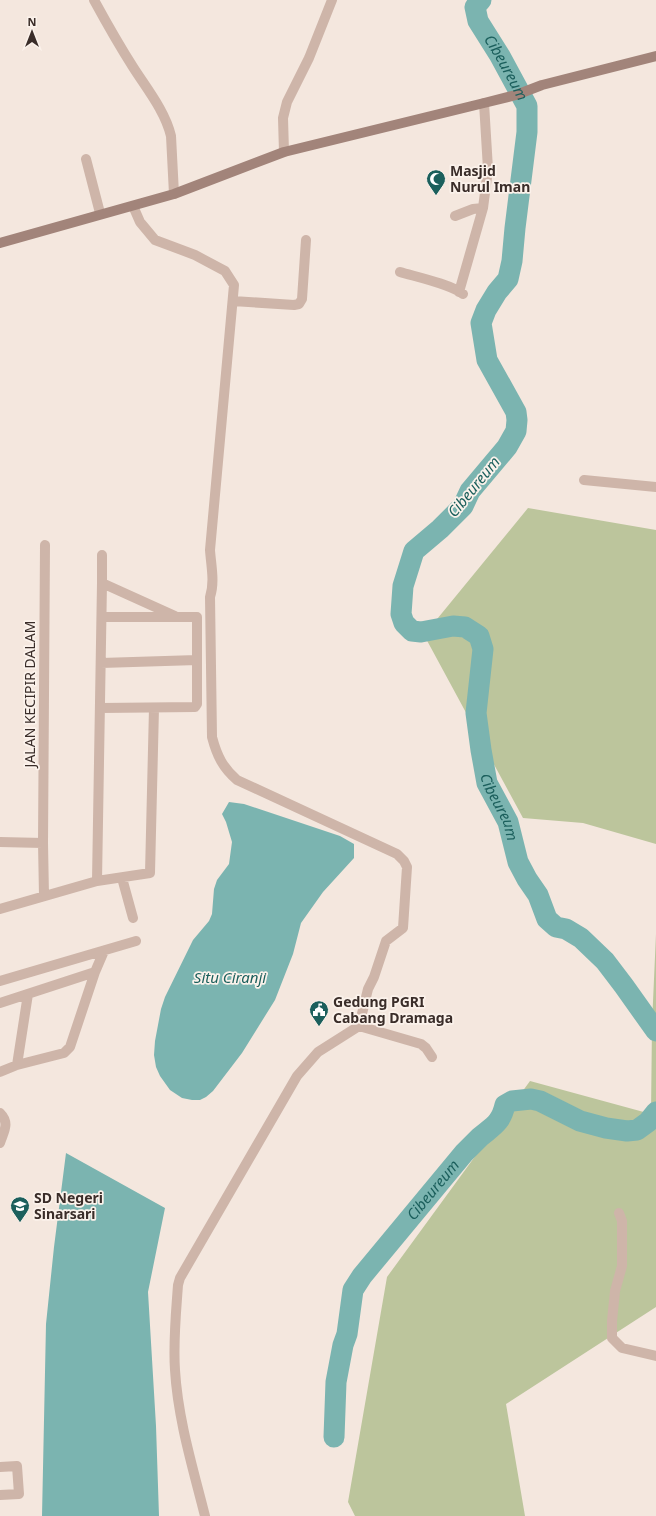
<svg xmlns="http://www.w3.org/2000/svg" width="656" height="1516" viewBox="0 0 656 1516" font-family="'Noto Sans',sans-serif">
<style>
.green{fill:#bcc59c}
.water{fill:#7bb4b0}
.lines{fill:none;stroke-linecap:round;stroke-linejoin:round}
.river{stroke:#7bb4b0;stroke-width:21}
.street{stroke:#ceb5a9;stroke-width:10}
.secondary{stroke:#a2847a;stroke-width:10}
.labels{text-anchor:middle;stroke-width:3.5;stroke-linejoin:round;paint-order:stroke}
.poi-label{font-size:14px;font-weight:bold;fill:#3a2d29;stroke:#fbf2eb;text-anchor:start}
.street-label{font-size:14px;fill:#3a2d29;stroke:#fbf2eb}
.water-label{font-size:15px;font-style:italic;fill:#1b5f5c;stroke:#fbf2eb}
</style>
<rect width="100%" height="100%" fill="#f4e7de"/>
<path class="green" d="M528,508L656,530V844L583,823L523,818L424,635Z
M656,934V1307L506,1404L525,1516H355L348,1502L387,1277L530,1081L651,1114L652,1024Z"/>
<path class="water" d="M229,802L244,804L340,836L354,844V858L323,892L301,923L293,954L275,1000L242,1053L213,1091L206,1097L200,1100H192L182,1098L170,1090L160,1076L156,1067L154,1055L155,1041L161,1009L165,997L193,940L209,921L212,914L214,889L217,880L229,864L232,842L226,822L222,814Z
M66,1153L165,1208L148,1292L156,1426L159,1516H42L46,1324L54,1247Z"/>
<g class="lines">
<g class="river">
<path id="s1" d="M481,0L475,7L478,21L500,56L527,106V132L515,228L512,261L508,279L497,292L486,310L481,323L487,360L516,412L517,420L516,431L507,447L470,491L463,506L440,529L414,551L403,586L401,614L404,623L412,631L421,632L453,626L465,627L479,636L483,649L476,713L481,750L487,783L508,822L518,862L527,879L538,895L547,919L556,927L566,929L581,938L605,961L624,986L656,1031"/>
<path id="s2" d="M334,1437L336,1382L343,1345L347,1334L353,1290L362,1276L464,1153C469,1148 475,1142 480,1137C493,1126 501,1123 505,1105L512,1101L531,1099L540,1101L580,1121L606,1128L627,1131L637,1130L648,1122L656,1112"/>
</g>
<path class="street" d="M94,0C106,22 119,45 133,67C147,89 165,111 171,136L174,194
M284,152L283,118L287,102L309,58L332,0
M86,159L100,213
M133,206L140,222L155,240L195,255L225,271L234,285L210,550C211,565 215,582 210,597L212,737C217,756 223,768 237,780L397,854L404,861L407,867L403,928L386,941L374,977L368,989L359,1026L318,1052L297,1076L180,1278L178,1285C176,1313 173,1342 175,1370C178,1420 193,1468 205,1516
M455,216L473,209L483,208
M400,272C417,277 450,284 463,294
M459,292L483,208L488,169L484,103
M233,301L294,305L299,304L302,299L306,240
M584,480L656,487
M102,555V583
M101,663L197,660
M101,708L195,707L197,704V617H102
M0,842L43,843L44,896
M43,843L45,545
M122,878L133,918
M97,881L102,583L175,616
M0,909L97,881L150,873L154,708
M0,981L136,941
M0,1003L95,972
M359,1026L421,1044L426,1048L432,1057
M17,1065L28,994
M0,1072L17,1065L64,1053L70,1047L95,972L104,951
M0,1113C10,1123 4,1131 0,1143
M619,1213L622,1221V1266L615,1291L612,1321V1338L622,1348L656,1356
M0,1467L17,1466L19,1494L0,1495"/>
<path class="secondary" d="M0,243L174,194L284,152L484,103L516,95L542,85L656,56"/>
</g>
<defs>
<g id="mosque-pin" transform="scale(1)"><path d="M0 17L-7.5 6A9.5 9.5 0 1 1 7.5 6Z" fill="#1b5f5c" stroke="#fbf2eb"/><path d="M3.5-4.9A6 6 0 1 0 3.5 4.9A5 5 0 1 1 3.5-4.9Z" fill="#fff"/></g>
<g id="civic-pin" transform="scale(1)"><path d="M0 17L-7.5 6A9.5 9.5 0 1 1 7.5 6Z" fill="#1b5f5c" stroke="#fbf2eb"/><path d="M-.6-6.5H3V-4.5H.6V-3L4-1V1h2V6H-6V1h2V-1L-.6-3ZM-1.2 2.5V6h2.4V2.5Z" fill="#fff"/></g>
<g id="school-pin" transform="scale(1)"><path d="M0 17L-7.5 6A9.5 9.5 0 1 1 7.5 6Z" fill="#1b5f5c" stroke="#fbf2eb"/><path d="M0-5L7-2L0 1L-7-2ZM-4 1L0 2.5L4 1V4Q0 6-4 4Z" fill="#fff"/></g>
</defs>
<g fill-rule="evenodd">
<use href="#mosque-pin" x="436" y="179"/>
<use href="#civic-pin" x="319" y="1010"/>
<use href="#school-pin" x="20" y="1206"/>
</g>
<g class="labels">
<g class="poi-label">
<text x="450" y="176">Masjid<tspan x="450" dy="16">Nurul Iman</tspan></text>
<text x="333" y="1007">Gedung PGRI<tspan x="333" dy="16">Cabang Dramaga</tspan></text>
<text x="34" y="1203">SD Negeri<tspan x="34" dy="16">Sinarsari</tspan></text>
</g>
<g class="street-label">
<text transform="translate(30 694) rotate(-90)" y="5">JALAN KECIPIR DALAM</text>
</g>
<g class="water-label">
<text dy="5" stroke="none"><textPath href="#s1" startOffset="78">Cibeureum</textPath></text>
<text transform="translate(474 487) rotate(-51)" y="5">Cibeureum</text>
<text dy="5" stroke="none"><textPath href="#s1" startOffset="955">Cibeureum</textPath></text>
<text x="230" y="983">Situ Ciranji</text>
<text dy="5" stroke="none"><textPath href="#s2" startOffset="277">Cibeureum</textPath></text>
</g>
</g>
<g transform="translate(32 32)" stroke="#fbf2eb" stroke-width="3" paint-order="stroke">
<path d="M0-3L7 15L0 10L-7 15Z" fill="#3a2d29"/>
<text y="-6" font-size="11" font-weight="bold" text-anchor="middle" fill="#3a2d29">N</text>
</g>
</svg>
